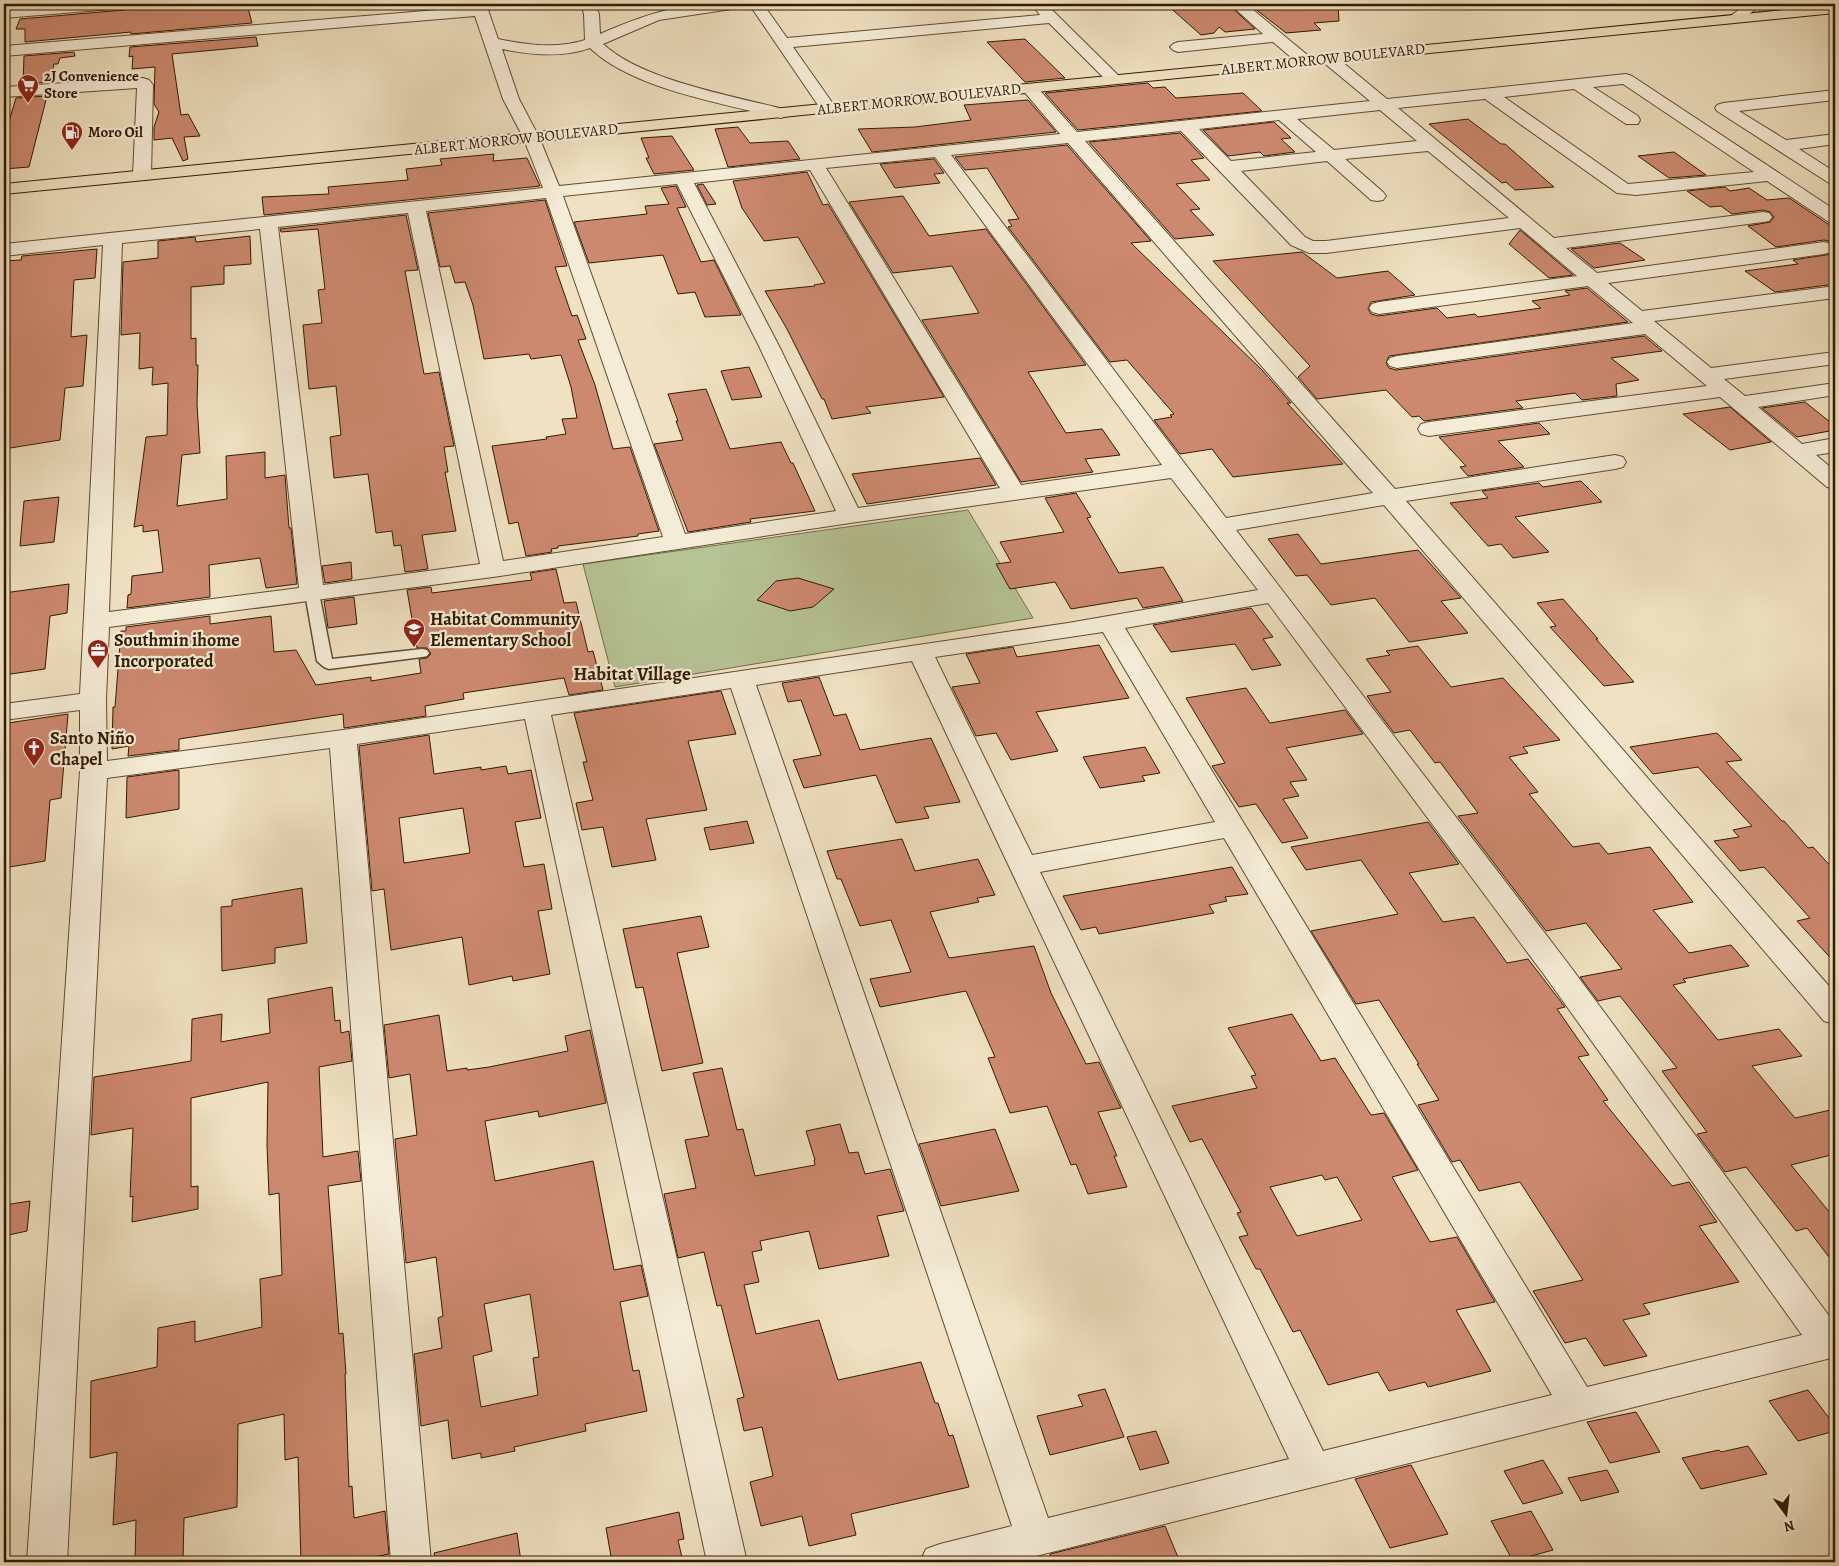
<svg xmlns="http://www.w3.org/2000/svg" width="1839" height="1566" viewBox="0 0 1839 1566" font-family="Alegreya,serif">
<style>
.green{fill:#b6c395;stroke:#746f4a}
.building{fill:#cd8970;stroke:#321b00;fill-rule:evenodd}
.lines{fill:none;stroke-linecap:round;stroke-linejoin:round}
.service-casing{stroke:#614c30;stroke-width:3}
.minor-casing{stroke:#614c30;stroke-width:2}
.trunk-casing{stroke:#321b00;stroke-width:2}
.service{fill:#f5ecd7;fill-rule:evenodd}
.minor{fill:#f5ecd7;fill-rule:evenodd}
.trunk{fill:#efe1c1;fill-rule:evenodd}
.labels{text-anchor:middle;stroke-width:4.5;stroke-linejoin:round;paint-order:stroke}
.far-street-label{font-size:15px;fill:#321b00;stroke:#f5ecd7}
.far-poi-label{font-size:15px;font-weight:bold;fill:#321b00;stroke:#f5ecd7;text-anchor:start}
.poi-label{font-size:18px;font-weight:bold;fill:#321b00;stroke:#f5ecd7;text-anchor:start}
.neighbourhood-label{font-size:19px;font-weight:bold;fill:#321b00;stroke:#f5ecd7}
</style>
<rect width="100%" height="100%" fill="#efe1c1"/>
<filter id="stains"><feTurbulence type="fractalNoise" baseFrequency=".004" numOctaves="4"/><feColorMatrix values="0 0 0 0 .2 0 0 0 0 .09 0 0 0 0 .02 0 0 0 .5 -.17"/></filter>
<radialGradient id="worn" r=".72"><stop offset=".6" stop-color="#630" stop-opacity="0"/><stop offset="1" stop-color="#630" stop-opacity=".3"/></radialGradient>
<path class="green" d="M968,510L1033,618L615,687L583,564Z"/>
<path class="building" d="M133,4H247L252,23L131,34V32L25,42V29H16L20,19L124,10L131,8Z
M1166,4H1228L1255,29L1225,32L1219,27L1214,33L1201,35Z
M1249,4H1338L1339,21L1314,23L1321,30L1286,33Z
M256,37L258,46L172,54L181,115L188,114L200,136L184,137L188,159L183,161L172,138L154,140V127L159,112L154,104L155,67L132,69L133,56L129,57L130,47Z
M1025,39L1065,78L1025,82L987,42Z
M74,52L75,56L60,58L58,64H54L50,82L23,84L24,56Z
M1148,83L1153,88L1165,87L1176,98L1243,93L1262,111L1078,130L1045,93Z
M47,96L29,167L4,169V128H7L16,98Z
M1028,100L1056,132L872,152L858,129L915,127L971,120L964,105Z
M1468,119L1501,144H1505L1554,187L1515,190L1506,182L1502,183L1429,124Z
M1274,122L1291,138L1281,139L1295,152L1264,156L1260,152L1228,156L1203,130Z
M738,127L750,143L788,141L800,159L728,167L715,129Z
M1180,133L1204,158L1191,160L1210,180L1176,184L1200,209L1190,210L1214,235L1175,239L1089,142Z
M672,136L694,170L654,174L646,158H649L641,138Z
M1067,145L1151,241L1131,243L1262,370L1291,403H1287L1343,464L1233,477L1212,449L1180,454L1154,420L1172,417L1170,415L1174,414L1127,360L1110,362L1008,227L1012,226L1008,220L1019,219L987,168L965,170L955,157Z
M1674,152L1706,175L1669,178L1638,156Z
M494,154L493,161L527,158L540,186L264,215L262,197L329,194L328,187L408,180L406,169L442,165L440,159Z
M934,159L944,173L934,174L940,183L895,188L880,164Z
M807,172L823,205L828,204L944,397L866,407L871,413L832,419L824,399H822L787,329L765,291L815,286L814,285L825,283L798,237L764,241L742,208L733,181Z
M703,184L716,204L707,205L697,185Z
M676,186L686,207L677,208L701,262L714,260L741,315L705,317L695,292L678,294L663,255L589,263L574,222L647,214L645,206L669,204L661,188Z
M1725,187L1730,191L1749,188L1767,200L1789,198L1828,224L1835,225V284L1775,292L1745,271L1798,264L1793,260L1832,254L1835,247L1832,242L1824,240L1776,247L1748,226L1770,222L1774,217L1770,212L1763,210L1732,214L1721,206L1710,207L1687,191Z
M903,196L929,236L986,229L1086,365L1028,372L1066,433L1102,429L1120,455L1085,459L1093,472L1021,482L922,320L979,313L952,266L893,273L849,202Z
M545,200L567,266L555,267L572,316L577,315L586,339L578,340L595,385L613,449L630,447L659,531L638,534V536L558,546V548L551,549L552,552L526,556L518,522L509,524L492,446L547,439L546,437L566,434L562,419L577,418L571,387L561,355L531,359L529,354L484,359L473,305L465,282L455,283L450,266L440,267L428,213Z
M406,215L418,270L405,271L424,374L439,372L454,446L444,447L448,472H445L456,531L422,535L428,569L405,572L401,545L394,546L392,531L376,533L368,474L334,478L330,437L341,435L336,386L309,389L303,325L322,323L318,290L325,289L318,229L281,232L280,229Z
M1520,230L1573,275L1549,278L1509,244Z
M250,236L251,264L224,266V284L191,287V339L196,338V365H198L197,404L200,453L182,455L177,506L227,499L226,456L265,452V478L285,475L289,528H291L297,584L266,588L260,558L209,565L210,597L127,608L128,595L131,594L132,576L163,572L158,530L143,532V525L134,527L146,437L167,435L168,383L152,385L153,367L139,369L140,333L121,335L123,262L158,258V241L195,237L196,242Z
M1620,243L1645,260L1594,268L1571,249Z
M97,249L95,278L74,280L71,337L87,335L83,386L65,388L60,440L4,449V261L21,260L22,256Z
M1302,252L1337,278L1388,271L1415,295L1371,302L1368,309L1371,314L1378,316L1437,308L1447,318L1475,314L1478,317L1541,308L1532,301L1570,295L1565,291L1587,288L1628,322L1389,356L1386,363L1389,368L1396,370L1644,336L1662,351L1611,358L1639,380L1616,384L1617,396L1582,400L1575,393L1516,401L1523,408L1424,421L1419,416L1412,417L1386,390L1317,399L1298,377L1310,366L1213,261Z
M749,367L762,397L732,400L721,371Z
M706,389L730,449L781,442L791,463H793L815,511L750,519L751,522L688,532L654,444L683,440L676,421H678L668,394Z
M1805,402L1835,426V430L1797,437L1762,408Z
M1730,407L1771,442L1730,450L1683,414Z
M1539,423L1550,434L1498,441L1524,467L1468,476L1460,467L1466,466L1439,437Z
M980,458L996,485L867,504L852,474Z
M1581,481L1602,502L1515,517L1549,552L1513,558L1501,544L1488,546L1450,503L1488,498L1482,491L1539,483L1543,487Z
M1076,493L1091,517L1087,518L1119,573L1163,567L1183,601L1143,608L1137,598L1071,609L1055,582L1010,589L996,564L1011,562L1000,542L1064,532L1045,498Z
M59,497L54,542L20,546L24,501Z
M1298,534L1321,564L1418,550L1461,598L1441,601L1468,633L1409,642L1375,598L1331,605L1307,575L1296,576L1268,539Z
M351,562L352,579L325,583L322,566Z
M556,569L564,603L576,602L588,652L593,651L603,690L569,695L564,678L463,693L464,699L425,706L426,716L344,728L343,714L179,739V750L128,756L129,746L112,749L113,707H115L121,631H126V627L210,616V624L271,616L274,652L296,650L316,685L371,677V681L421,673L419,659L427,658L431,654L427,648H417L407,590L431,587L432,593L532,580L530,573Z
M798,578L834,589L813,607L790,611L757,600L776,581Z
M69,584L67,613L50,616L45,669L4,675V593Z
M354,597L357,624L328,628L324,601Z
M1563,599L1598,639H1596L1634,682L1604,686L1550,627L1556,626L1537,603Z
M1251,608L1273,637L1263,639L1281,665L1252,670L1235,644L1171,652L1153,625Z
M1099,645L1129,698L1036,712L1058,751L1011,760L996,733L976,736L952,687L980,683L966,654L1013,647L1017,657Z
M1418,646L1451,687L1503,678L1560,740L1523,747L1528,753L1509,757L1538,792L1529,794L1573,847L1599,843L1608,854L1650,847L1693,902L1653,910L1689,953L1731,945L1749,966L1683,979L1686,982L1673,985L1718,1040L1779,1029L1802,1056L1752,1066L1795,1118L1835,1109V1154L1791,1165L1835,1219V1265L1807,1228L1796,1231L1746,1167L1725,1172L1697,1134L1707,1132L1662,1071L1677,1068L1620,996L1598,1001L1580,977L1622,969L1586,923L1546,931L1458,816L1478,813L1440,762L1435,763L1410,730L1394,733L1373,705L1367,696L1391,692L1366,659L1390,655L1386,651Z
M819,677L834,716L846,714L860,750L931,738L960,802L924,807L929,818L896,823L876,775L804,788L793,760L821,755L801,700L788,702L782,683Z
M1246,688L1270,723L1345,710L1363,734L1286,748L1307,780L1290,782L1299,796L1283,799L1308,838L1282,843L1256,804L1239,807L1212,766L1225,763L1186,698Z
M721,691L736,734L688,741L707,810L646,819L656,860L612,867L603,827L582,830L576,803L593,800L583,762H587L574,713Z
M68,714L61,798L50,800L45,861L4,868V735L7,734L8,723Z
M1717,733L1742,760L1726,762L1782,821H1784L1808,848L1813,847L1835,871V963L1797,921L1810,918L1764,867L1740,871L1714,841L1739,837L1733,830L1752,826L1698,767L1653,774L1630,747Z
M429,735L434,774L481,767V770L506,766L508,774L531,770L541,818L515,822L524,867L544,864L552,909L538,911L550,974L513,981L512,976L469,985L462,937L391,950L384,889L372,891L359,746ZM463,808L470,853L404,863L399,818Z
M1145,747L1160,773L1142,776L1145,781L1100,788L1083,757Z
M179,770V809L126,818L127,777Z
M747,821L754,843L710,850L704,828Z
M1428,822L1459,864L1409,873L1443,922L1474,917L1507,963L1528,959L1565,1007L1557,1009L1589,1055L1578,1057L1608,1100L1603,1101L1672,1186L1689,1182L1717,1222L1699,1226L1739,1282L1643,1304L1650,1314L1623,1320L1647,1356L1604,1366L1586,1338L1565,1343L1533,1291L1583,1280L1520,1182L1479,1191L1460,1160L1452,1162L1418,1105L1439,1100L1417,1064H1419L1379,1000L1356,1004L1311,931L1398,914L1361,860L1306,870L1291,847Z
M902,839L915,871L978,859L995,895L977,898L979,902L930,912L949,958L1034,946L1051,993L1086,1064L1099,1062L1121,1108L1098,1112L1117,1156H1114L1127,1187L1088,1194L1076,1164L1071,1165L1047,1106L1010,1113L988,1058L995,1057L966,991L880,1007L870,979L911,972L891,920L860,926L841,879H837L827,851Z
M1232,867L1248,894L1225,897L1227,901L1209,905L1214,913L1099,934L1096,927L1081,930L1063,896Z
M302,888L307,943L275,948V963L222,971L221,907L232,906V900Z
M701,916L709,947L677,953L703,1063L662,1071L643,987L636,988L623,929Z
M332,987L335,1021L340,1020L341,1033L349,1031L352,1061L319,1067L323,1157L358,1151L361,1181L328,1186L339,1334L343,1333L346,1374H345L349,1487L352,1486L354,1518L385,1511L389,1554L350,1562H301L298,1457L285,1460L284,1414L238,1424L237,1507L184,1518L183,1562H135L136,1520L113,1525L117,1452L90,1458L91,1381L157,1367L158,1328L195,1321V1342L262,1327L260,1279L282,1275L279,1193L269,1195L267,1145L268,1082L191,1098V1187L198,1186V1209L132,1222L133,1196L130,1197L133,1128L91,1135L94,1077L191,1061L192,1019L222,1014L221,1042L270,1033L268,999Z
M1292,1014L1321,1061L1335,1058L1371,1115L1384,1113L1418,1170L1392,1177L1430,1242L1457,1237L1495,1302L1456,1310L1491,1371L1428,1387L1425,1382L1389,1391L1378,1372L1328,1385L1300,1330L1293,1332L1260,1269H1256L1239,1237L1248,1235L1237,1213L1241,1212L1202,1139L1190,1142L1172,1106L1257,1088L1251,1076L1256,1075L1228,1028ZM1322,1175L1325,1180L1337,1177L1362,1220L1297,1236L1270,1187Z
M439,1015L447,1071L467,1068V1070L489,1067L568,1051L565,1036L590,1030L606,1103L539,1117L538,1111L485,1121L495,1181L593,1161L614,1270L641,1265L648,1296L620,1302L633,1371L639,1370L647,1411L585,1424L586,1431L514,1447L515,1451L481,1458V1453L452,1459L448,1420L421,1426L414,1354L442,1348L438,1318L443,1316L436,1257L406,1263L395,1139L417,1135L410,1074L389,1078L384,1025ZM530,1294L539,1357L533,1358L538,1395L481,1407L473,1356L492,1351L484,1304Z
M722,1068L737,1130L743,1129L755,1176L815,1165L814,1160H815L806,1131L840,1124L849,1153L858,1152L865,1174L890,1169L904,1211L877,1216L889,1256L819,1269L809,1231L760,1241L762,1250L752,1252L759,1282L744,1285L756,1334L819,1320L838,1380L921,1362L935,1403H938L949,1436L953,1435L969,1487L851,1514L856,1535L809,1546L802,1516L761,1526L750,1482L773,1476L762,1427L744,1431L737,1399L744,1397L721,1305L717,1306L704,1252L678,1258L664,1194L696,1188L685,1140L709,1136L693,1073Z
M995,1129L1019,1191L941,1206L919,1144Z
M30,1201L27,1231L4,1236V1205Z
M1105,1389L1124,1437L1050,1455L1037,1416L1083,1406L1078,1395Z
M1808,1390L1835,1426V1431L1798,1441L1769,1401Z
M1636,1412L1660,1452L1610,1463L1587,1422Z
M1156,1431L1169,1463L1140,1470L1127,1437Z
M1748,1446L1767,1474L1701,1489L1682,1458L1719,1450L1721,1452Z
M1543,1460L1563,1493L1523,1504L1504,1471Z
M1411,1465L1448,1534L1390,1548L1355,1479Z
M1607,1470L1619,1492L1581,1501L1568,1478Z
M1531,1511L1553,1550L1513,1561L1491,1521Z
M679,1512L684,1539L678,1540L683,1562H612L606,1528Z
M1165,1526L1180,1562H1051L1050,1554Z
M517,1533L521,1562H436L434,1553Z"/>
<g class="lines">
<g class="service-casing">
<path id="service" d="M312,589L317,590L319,593L332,659L422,649L427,650L429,653L427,656L422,657L329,669L324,667L317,661L305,593L307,590Z"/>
</g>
<g class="minor-casing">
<path id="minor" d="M74,4H131L129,7L124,8L4,18V10Z
M472,4H486L498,39C527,45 557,49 585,40L584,14L581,4H595L599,14L600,34C650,12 690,0 745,4L743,7L738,8L659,20L603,44C643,81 734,96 787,110L789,113L787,116L781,118C725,104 632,89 590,48C562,58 531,55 502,49L519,99L539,137L559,186L1060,134L1021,88L1023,85H1035L1077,132L1370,101L1323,62L1321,59L1323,56H1335L1387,99L1626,74L1632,76L1835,210V223L1829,222L1767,181L1636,195L1617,193L1485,99L1398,108L1554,238L1763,212L1769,213L1772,217L1769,221L1763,222L1566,248L1597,273L1824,242L1831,244L1833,248L1831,252L1824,254L1608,283L1642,311L1835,286V298L1654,321L1711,368L1835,352V364L1724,379L1745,396L1835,383V395L1758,407L1802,444L1835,438V452L1816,455L1835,471V489L1827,487L1720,397L1429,436L1421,434L1418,429L1421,424L1429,422L1707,386L1645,334L1397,368L1390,366L1387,362L1390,358L1397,356L1633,323L1588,286L1379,314L1372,312L1369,308L1372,304L1379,302L1577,276L1520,228L1326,253H1309L1291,245L1181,131L1085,141L1395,489L1615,455L1623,457L1626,462L1623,467L1615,469L1406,501L1835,993V1024L1824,1021L1384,505L1236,530L1567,962L1835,1324V1357L1012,1562H920L926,1549L940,1544L1012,1526L731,688L551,715L747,1562H707L525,719L357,744L431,1562H391L330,748L107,778L67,1562H27L80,771V710L4,720V704L80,694L103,245L4,256V244L543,188L523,137L503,99L475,16L4,56V46L473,7ZM1623,84L1754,172L1628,184L1504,97L1574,89L1626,124H1638L1640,120L1638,116L1593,87ZM1380,110L1417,141L1334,150L1297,119ZM1279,120L1316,152L1231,161L1199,129ZM1068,143L1358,477L1373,493L1226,518L951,155ZM1428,151L1509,218L1326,241H1313L1305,237L1241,171L1327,161L1371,200L1377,201L1383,200L1386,196L1383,192L1345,159ZM935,157L1162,465L1021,485L826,168ZM810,170L1000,488L858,508L779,346L694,183ZM677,184L759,346L836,511L685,534L563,196ZM546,198L663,537L503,561L426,211ZM408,213L480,564L323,585L278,227ZM260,229L299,588L109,612L122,243ZM1171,478L1258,590L1068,623L741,671L343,730L107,761L106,700L109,627L493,577L850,523ZM1268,603L1545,976L1802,1335L1587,1387L1125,628ZM1103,632L1215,822L1032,855L935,657ZM912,661L1289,1459L1048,1518L756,685ZM1224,838L1552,1395L1323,1451L1040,872Z
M749,4H763L787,38L1040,15L1032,5L1046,4L1123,80L1121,83H1109L1049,23L793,47L836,108L834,111H822Z
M1230,4H1246L1311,58L1313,61L1311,64H1299L1273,42L1178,52L1173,50L1170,47L1173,44L1178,42L1263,34Z
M1746,4H1762L1739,22H1729L1727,19Z
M143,78L149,80L153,85L151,175L148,179L142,180L136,179L133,175L137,88L4,97V87Z
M1835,90V100L1739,111L1786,140L1835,134V144L1799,149L1835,172V184L1829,183L1717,111L1715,108L1717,105L1723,103Z"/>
</g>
<g class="trunk-casing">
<path id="trunk" d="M1835,5V13L4,194V184Z"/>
</g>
<use href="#service" class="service"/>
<use href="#minor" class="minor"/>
<use href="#trunk" class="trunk"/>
</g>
<defs>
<g id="supermarket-pin" transform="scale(1.125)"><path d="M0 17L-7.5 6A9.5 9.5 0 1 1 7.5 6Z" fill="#8f2418" stroke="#f5ecd7"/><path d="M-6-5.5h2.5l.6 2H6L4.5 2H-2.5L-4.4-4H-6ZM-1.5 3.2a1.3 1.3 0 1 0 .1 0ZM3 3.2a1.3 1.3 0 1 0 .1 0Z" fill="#fff"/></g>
<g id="fuel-pin" transform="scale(1.125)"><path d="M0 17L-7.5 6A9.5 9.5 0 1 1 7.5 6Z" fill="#8f2418" stroke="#f5ecd7"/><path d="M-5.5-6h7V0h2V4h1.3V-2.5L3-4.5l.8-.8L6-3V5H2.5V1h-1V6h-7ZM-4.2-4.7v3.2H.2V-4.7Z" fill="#fff"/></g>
<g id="school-pin" transform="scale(1.125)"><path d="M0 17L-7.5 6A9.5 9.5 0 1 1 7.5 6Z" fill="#8f2418" stroke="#f5ecd7"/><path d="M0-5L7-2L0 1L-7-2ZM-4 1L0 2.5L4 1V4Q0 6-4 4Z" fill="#fff"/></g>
<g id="office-pin" transform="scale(1.125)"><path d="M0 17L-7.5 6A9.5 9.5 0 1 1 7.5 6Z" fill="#8f2418" stroke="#f5ecd7"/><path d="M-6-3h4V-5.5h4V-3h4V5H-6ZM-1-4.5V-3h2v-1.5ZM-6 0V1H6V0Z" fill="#fff"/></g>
<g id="church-pin" transform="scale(1.125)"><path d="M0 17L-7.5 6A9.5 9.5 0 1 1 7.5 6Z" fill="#8f2418" stroke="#f5ecd7"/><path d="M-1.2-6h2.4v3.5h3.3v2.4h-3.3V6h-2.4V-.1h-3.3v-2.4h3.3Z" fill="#fff"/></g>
</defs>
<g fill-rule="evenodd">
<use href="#supermarket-pin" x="28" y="85"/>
<use href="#fuel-pin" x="72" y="132"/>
<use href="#school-pin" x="414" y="629"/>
<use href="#office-pin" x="98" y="650"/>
<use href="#church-pin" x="34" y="748"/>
</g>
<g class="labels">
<g class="far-street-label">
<text transform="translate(1323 59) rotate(-6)" y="5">ALBERT MORROW BOULEVARD</text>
<text transform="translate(919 99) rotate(-6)" y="5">ALBERT MORROW BOULEVARD</text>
<text transform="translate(516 139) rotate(-6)" y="5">ALBERT MORROW BOULEVARD</text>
</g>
<g class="far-poi-label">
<text x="44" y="81">2J Convenience<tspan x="44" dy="17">Store</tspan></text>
<text x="88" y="137">Moro Oil</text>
</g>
<g class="poi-label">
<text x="430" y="625">Habitat Community<tspan x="430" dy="21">Elementary School</tspan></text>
<text x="114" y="646">Southmin ihome<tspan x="114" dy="21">Incorporated</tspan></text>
<text x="50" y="744">Santo Niño<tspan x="50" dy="21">Chapel</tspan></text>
</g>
<g class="neighbourhood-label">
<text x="632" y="680">Habitat Village</text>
</g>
</g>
<rect width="1839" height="1566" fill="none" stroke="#efe1c1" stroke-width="20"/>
<rect x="5" y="5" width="1829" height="1556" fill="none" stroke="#321b00" stroke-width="2.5"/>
<rect x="10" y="10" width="1819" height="1546" fill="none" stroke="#321b00"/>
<g transform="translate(1786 1514) rotate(165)" stroke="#f5ecd7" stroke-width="4" paint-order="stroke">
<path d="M0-4L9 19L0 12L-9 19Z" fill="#321b00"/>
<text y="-8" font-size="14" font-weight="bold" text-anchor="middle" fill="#321b00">N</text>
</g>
<rect width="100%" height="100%" filter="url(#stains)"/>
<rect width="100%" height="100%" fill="url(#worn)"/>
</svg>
